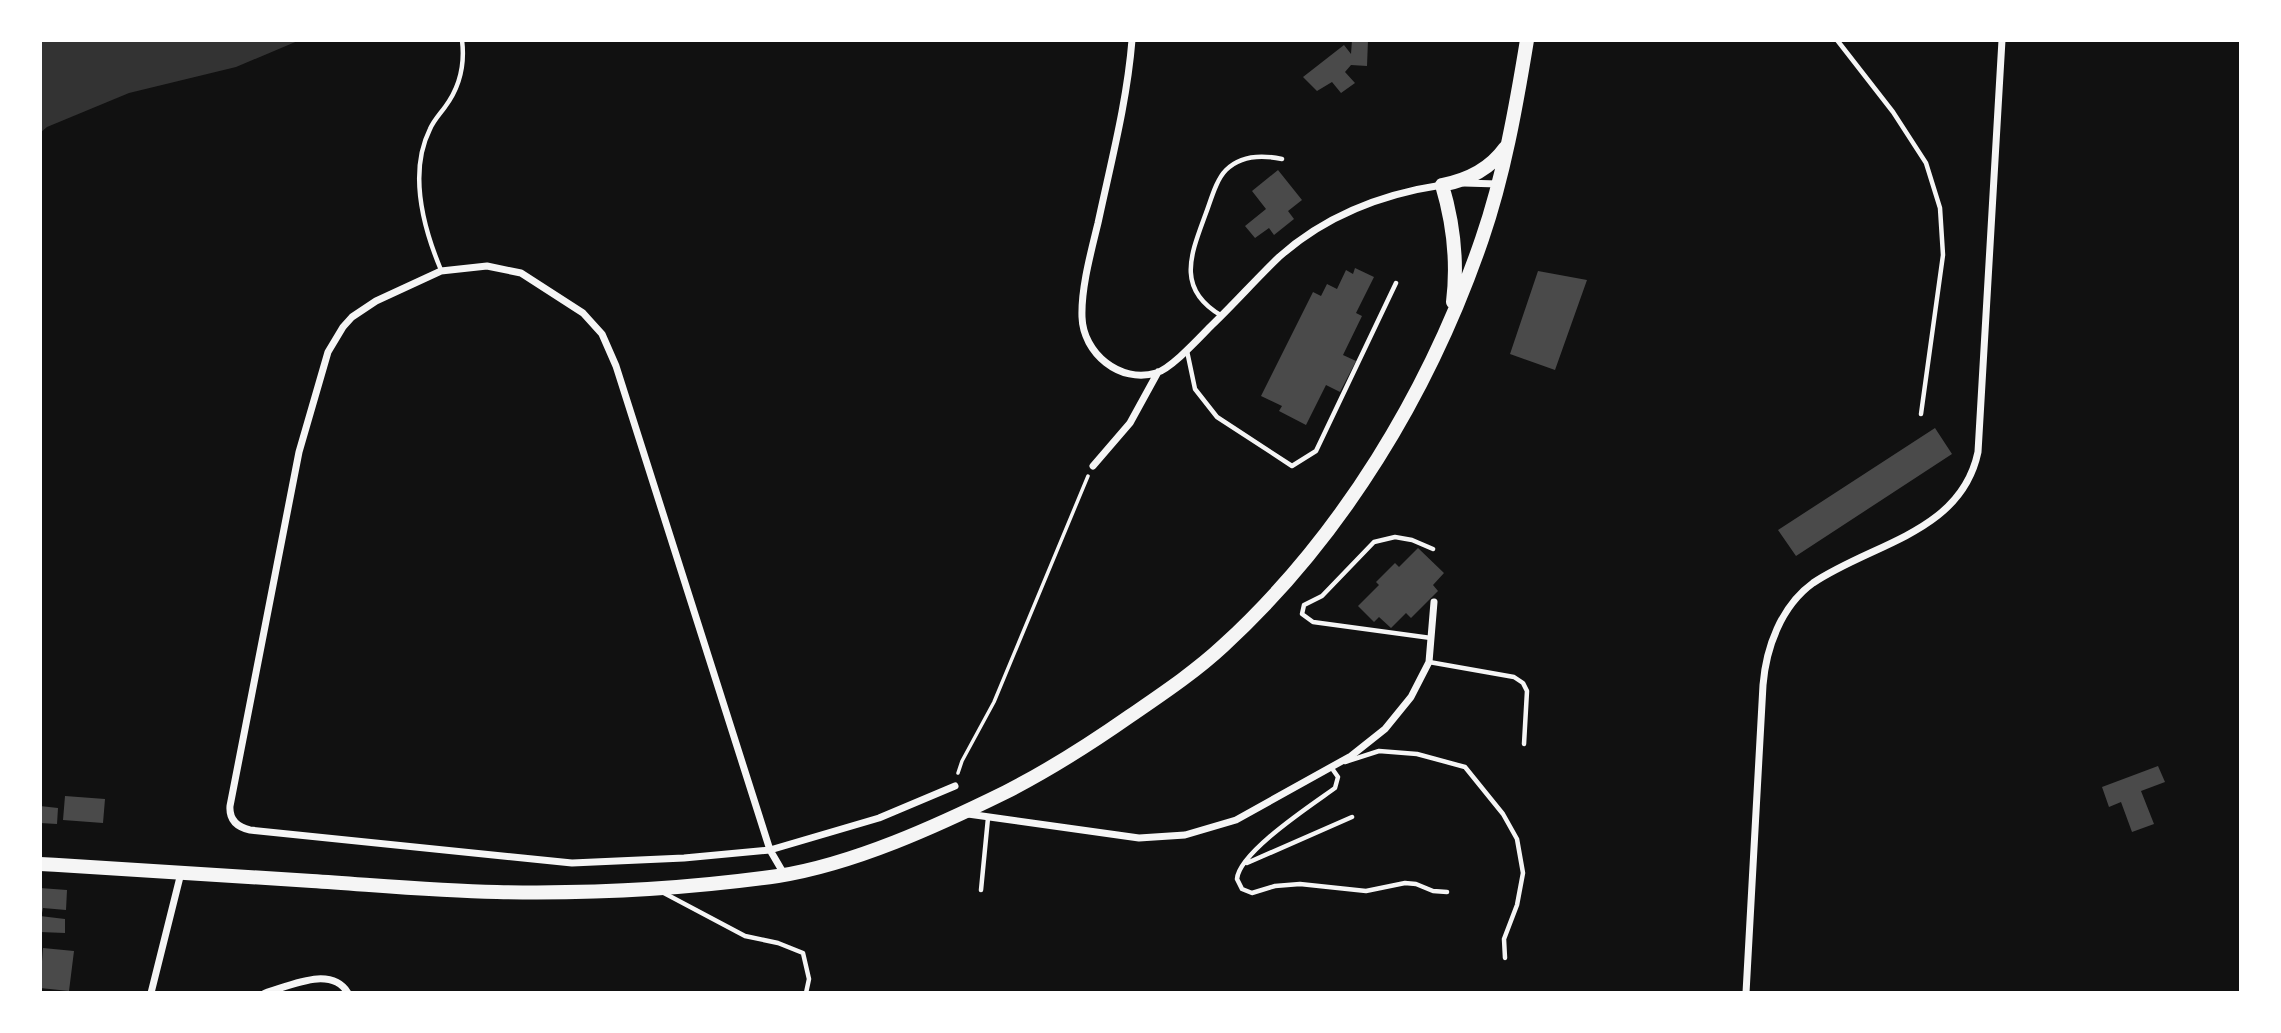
<svg xmlns="http://www.w3.org/2000/svg" width="2281" height="1033" viewBox="0 0 2281 1033" font-family="'Nunito Sans',sans-serif">
<style>
.water{fill:#333}
.building{fill:#4a4a4a}
.lines{fill:none;stroke-linecap:round;stroke-linejoin:round}
.path{stroke:#f5f5f5;stroke-width:3.5}
.service{stroke:#f5f5f5;stroke-width:4.5}
.minor{stroke:#f5f5f5;stroke-width:7}
.primary{stroke:#f5f5f5;stroke-width:14}
</style>
<rect width="100%" height="100%" fill="#111"/>
<path class="water" d="M40,40H300L236,67L129,93L47,127L40,133Z"/>
<path class="building" d="M1352,40H1368L1367,66L1351,65L1345,72L1355,83L1341,93L1332,82L1317,91L1303,77L1344,45L1351,54Z
M1278,170L1302,200L1288,211L1294,219L1274,235L1269,228L1255,238L1245,226L1266,209L1252,191Z
M1355,268L1374,277L1356,313L1362,316L1343,355L1356,361L1340,392L1326,385L1306,425L1279,411L1282,406L1261,396L1313,292L1321,296L1327,284L1337,289L1346,270L1353,274Z
M1538,271L1587,280L1555,370L1510,354Z
M1935,428L1952,454L1796,556L1778,530Z
M1418,548L1444,573L1433,585L1438,591L1411,618L1406,613L1391,628L1379,617L1374,622L1358,606L1379,585L1376,582L1395,563L1399,567Z
M2158,766L2165,782L2141,791L2154,824L2132,832L2121,802L2109,807L2102,787Z
M65,796L105,799L103,823L63,820Z
M40,806L58,808L57,824L40,823Z
M40,888L67,890L66,910L43,908L42,913H40Z
M40,916L65,919V933L40,932Z
M43,948L74,951L69,991L40,988Z"/>
<g class="lines">
<path class="path" d="M958,773L962,761L994,702L1088,476"/>
<path class="service" d="M1837,40L1893,112L1926,163L1940,208L1943,255L1921,414
M441,270C423,227 408,173 430,129C434,120 440,114 445,107C460,87 465,64 462,40
M1222,316C1175,289 1191,254 1206,213C1211,200 1216,180 1226,170C1241,155 1263,155 1282,159
M1187,351L1195,389L1217,417L1292,466L1316,451L1396,283
M1431,638L1313,622L1302,614L1304,605L1322,596L1374,542L1395,537L1412,540L1433,549
M1429,662L1514,677L1523,683L1527,691L1524,744
M1345,762L1379,751L1417,754L1465,767L1503,814L1517,839L1523,873L1517,905L1504,939L1505,958
M1333,766L1331,767L1338,777L1335,788C1313,804 1239,852 1237,879L1242,889L1252,893L1275,886L1300,884L1366,891L1405,883L1416,884L1433,891L1447,892
M1247,863L1352,817
M981,890L988,818
M662,892L745,936L778,943L803,953L809,979L806,993"/>
<path class="minor" d="M1132,40C1127,102 1111,162 1098,223C1091,252 1081,288 1082,317C1083,353 1120,384 1156,373C1172,368 1199,338 1212,325C1235,303 1256,279 1279,257C1325,216 1382,194 1442,185
M1464,183L1498,184
M1093,466L1130,423L1158,372
M968,814L1139,838L1185,835L1236,820L1351,756L1385,729L1411,697L1429,662L1434,602
M784,874L770,850L616,366L602,334L583,313L521,273L487,266L441,271L376,301L352,317L343,327L328,352L299,452L230,806C229,820 237,827 250,830L572,863L684,858L770,850L879,818L955,786
M151,993L181,873
M265,993C290,986 331,965 348,993
M1746,993L1763,685C1766,648 1781,606 1813,583C1872,543 1961,533 1978,452L2002,40"/>
<path class="primary" d="M1453,302C1458,261 1454,225 1442,185C1468,180 1490,169 1505,148
M40,864C131,869 222,875 312,881C374,885 435,891 497,892C591,894 685,889 778,876C854,864 937,826 1006,792C1049,770 1090,744 1130,716C1162,694 1195,672 1223,646C1342,537 1430,391 1482,239C1504,175 1516,107 1527,40"/>
</g>
<rect width="2281" height="1033" fill="none" stroke="#ffffff" stroke-width="84"/>
</svg>
